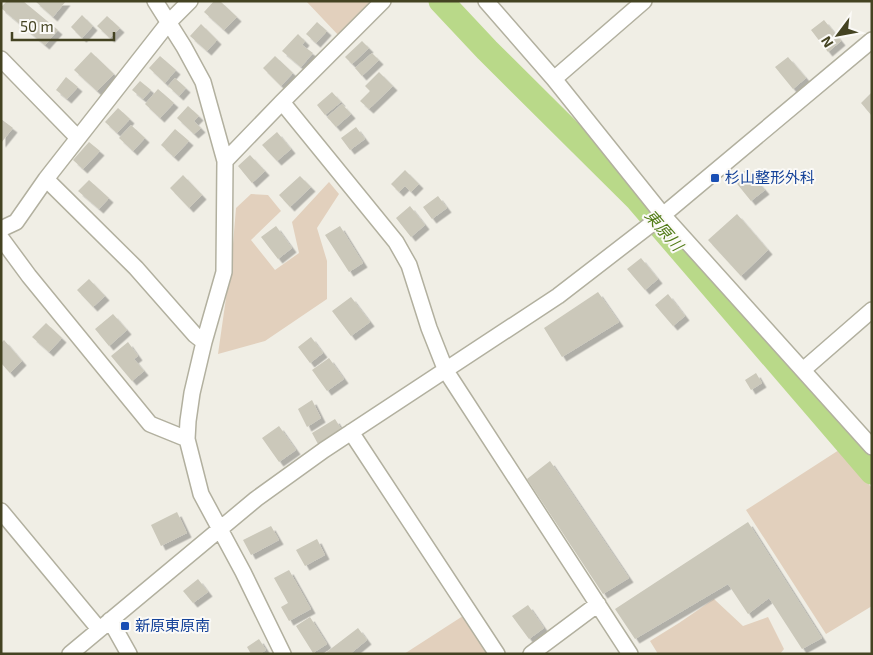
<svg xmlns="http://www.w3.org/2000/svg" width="873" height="655" viewBox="0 0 873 655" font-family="'Exo 2','Noto Sans JP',sans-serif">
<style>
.green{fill:#e2d0bd}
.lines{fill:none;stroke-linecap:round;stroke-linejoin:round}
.river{stroke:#b9d989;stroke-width:25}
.building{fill:#cbc8ba;filter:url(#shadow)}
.minor-casing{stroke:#b2b09f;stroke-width:18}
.minor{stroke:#fff;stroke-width:15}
.transit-dot{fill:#1a4fb4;stroke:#fbfaf7;stroke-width:2}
.labels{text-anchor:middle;stroke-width:4;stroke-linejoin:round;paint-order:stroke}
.transit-label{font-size:15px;fill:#164399;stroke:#fbfaf7;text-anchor:start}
.water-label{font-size:16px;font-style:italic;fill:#507b15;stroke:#fbfaf7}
</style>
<defs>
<filter id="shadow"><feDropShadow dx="4.5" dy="4.5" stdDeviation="0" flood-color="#0004"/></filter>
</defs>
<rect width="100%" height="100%" fill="#f0eee5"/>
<path class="green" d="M306,1H381L340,37Z
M329,182L339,194L317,228L327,261V299L265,341L218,354L232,256L236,208L251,194L268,195L281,211L251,240L275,270L299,253L292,222Z
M839,450L872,488V606L826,634L746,510Z
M714,599L743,626L768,617L784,649L780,654H658L650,641L679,623Z
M466,614L488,654H404Z"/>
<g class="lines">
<path class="river" d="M441,1L487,50L638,200L872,472"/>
</g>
<path class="building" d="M7,1H23L58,30L45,45L1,8V7Z
M35,1H66L53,17Z
M214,1H220L237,17L224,30L204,12Z
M82,15L93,26L82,38L71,27Z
M107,16L120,28L110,38L97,26Z
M824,20L841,41L828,52L811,30Z
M317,22L327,31L316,43L306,34Z
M201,24L217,40L207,51L190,36Z
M298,34L305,41L302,45L313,53L301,67L282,51Z
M362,41L369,48L352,64L345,57Z
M91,52L114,74L97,91L74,70Z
M372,53L379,60L362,76L355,68Z
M160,56L176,70L165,83L149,68Z
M275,56L293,73L281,86L263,68Z
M788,57L806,78L793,89L775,67Z
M379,72L393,86L369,109L360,101L370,91L365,86Z
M66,77L78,87L67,99L56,90Z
M175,78L186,88L179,96L168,86Z
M140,81L151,90L143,99L132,90Z
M158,89L174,103L160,118L145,104Z
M332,92L341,102L325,115L317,105Z
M872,92V116L861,103Z
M342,104L351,114L336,127L327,117Z
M188,106L199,116L194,121L201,128L194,134L177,118Z
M118,108L130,119L117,133L105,122Z
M1,119L13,128L1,143Z
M131,125L145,138L133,151L119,138Z
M356,127L365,139L350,150L341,138Z
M175,129L189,141L174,157L161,145Z
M277,132L291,149L277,161L262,145Z
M89,142L100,151L83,169L73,160Z
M250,155L265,171L252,183L238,166Z
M747,169L765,190L751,201L734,180Z
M405,170L419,184L411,192L405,186L399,192L391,184Z
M183,175L202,195L189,208L170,188Z
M300,176L311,187L290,207L279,195Z
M89,180L109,198L99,209L78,191Z
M438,196L447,208L432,219L423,207Z
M410,206L425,225L411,237L396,218Z
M737,214L768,250L741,276L708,240Z
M276,226L292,248L278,259L261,237Z
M340,226L363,263L349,272L325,235Z
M641,258L658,279L645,290L627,269Z
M89,279L105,296L93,307L77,290Z
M598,292L619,322L562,357L544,328Z
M668,294L685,316L673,326L655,305Z
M351,297L370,322L351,336L332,311Z
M113,314L127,330L109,346L95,329Z
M46,323L62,338L49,352L32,337Z
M311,337L323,353L310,363L298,347Z
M4,340L22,361L10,373L1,363V343Z
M128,342L138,356L134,359L144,371L132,381L111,356Z
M329,358L344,379L327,391L312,370Z
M756,373L762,383L751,390L745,380Z
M312,400L321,418L307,427L298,409Z
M335,419L342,430L318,444L312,433Z
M279,426L296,450L279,462L262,438Z
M550,461L629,578L603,594L527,479Z
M177,512L187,533L161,546L151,525Z
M748,522L822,638L802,649L769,598L748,614L728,584L635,639L615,609Z
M271,526L279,540L251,555L243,540Z
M317,539L325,555L305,566L296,550Z
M289,570L311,609L289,621L281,607L288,603L274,578Z
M198,579L208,592L193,603L183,591Z
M528,605L544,628L529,639L512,616Z
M310,617L327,644L313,653L296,626Z
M358,628L367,640L350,654H324Z
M259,639L266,650L260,654H251L247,647Z"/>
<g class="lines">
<g class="minor-casing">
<path id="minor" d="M155,1L184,47L203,82L225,161L224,272L204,342L192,393L188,421L187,439L201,494L243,572L283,654
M486,1L554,79L663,215L872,447
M1,59L78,138
M554,79L644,1
M282,102L396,242L409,265L429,328L446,371L630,654
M225,161L282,102L383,1
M46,179L136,268L195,335L204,342
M1,229L16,222L46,179L169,22L190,1
M1,238L29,276L150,424L187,439
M803,370L872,310
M351,432L497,654
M1,511L99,629
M110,620L129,654
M70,654L256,499L324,450L558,296L663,215L872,40
M531,654L598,604"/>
</g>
<use href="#minor" class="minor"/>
</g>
<g class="transit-dot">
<rect x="710" y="173" width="10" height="10" rx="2.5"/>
<rect x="120" y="621" width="10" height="10" rx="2.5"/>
</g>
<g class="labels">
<g class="transit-label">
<text x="725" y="183">杉山整形外科</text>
<text x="135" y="631">新原東原南</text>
</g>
<g class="water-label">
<text transform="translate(664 230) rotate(49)" y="6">東原川</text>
</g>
</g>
<rect width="873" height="655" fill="none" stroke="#444322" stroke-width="5"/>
<g transform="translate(838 35) rotate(238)" stroke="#fbfaf7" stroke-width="4" paint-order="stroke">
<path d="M0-4L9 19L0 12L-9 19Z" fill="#444322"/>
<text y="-8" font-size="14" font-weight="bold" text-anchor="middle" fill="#444322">N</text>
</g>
<path d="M12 32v8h102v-8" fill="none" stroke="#444322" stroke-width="2.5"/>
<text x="20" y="32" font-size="15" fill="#444322" stroke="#fbfaf7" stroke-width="4" paint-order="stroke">50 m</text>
</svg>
